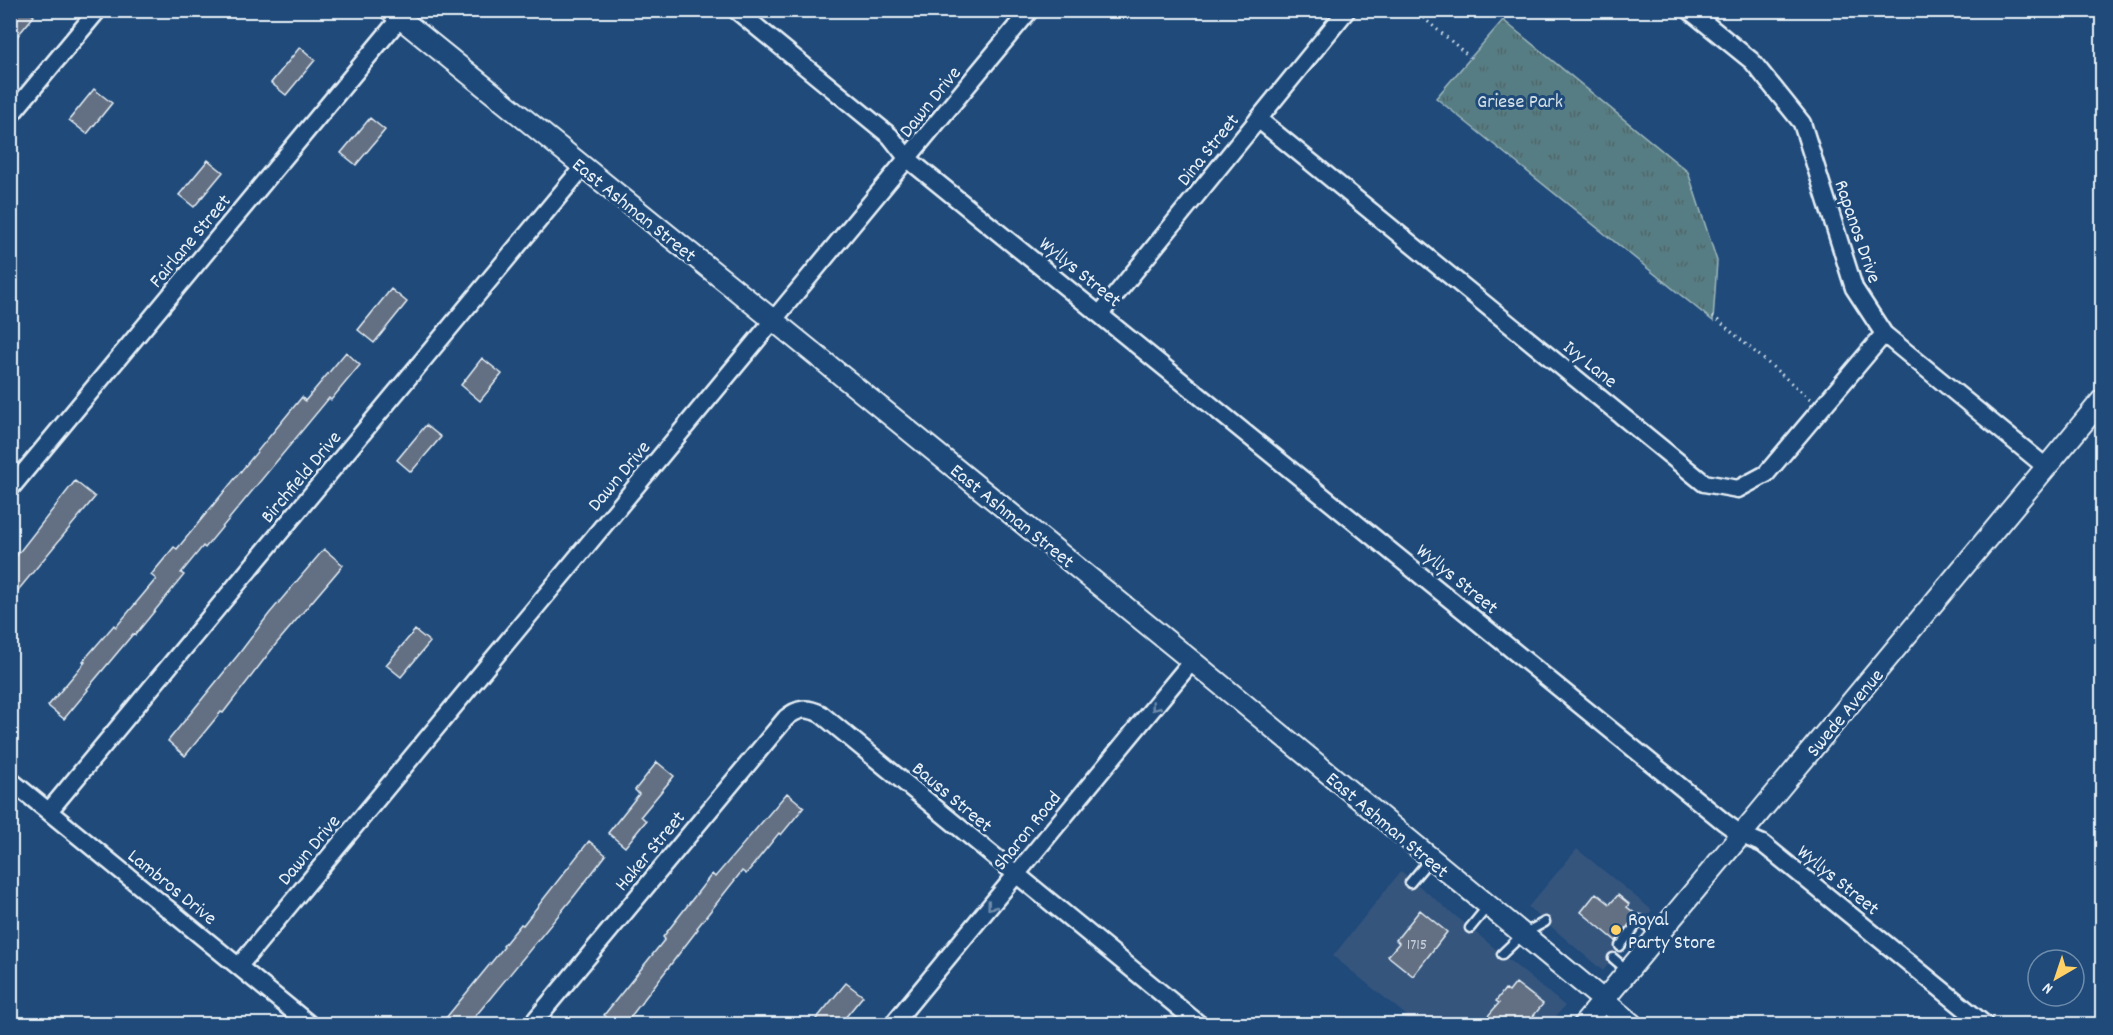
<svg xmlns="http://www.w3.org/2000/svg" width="2113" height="1035" viewBox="0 0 2113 1035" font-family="Dekko,sans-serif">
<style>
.built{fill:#34557d}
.park{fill:url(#park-tufts);stroke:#9fb7be;stroke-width:1.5}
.building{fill:#646f83;stroke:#e8f1f8;stroke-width:1.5}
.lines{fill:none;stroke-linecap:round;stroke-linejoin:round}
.service-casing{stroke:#e8f1f8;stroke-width:13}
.minor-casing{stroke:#e8f1f8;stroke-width:21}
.tertiary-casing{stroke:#e8f1f8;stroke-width:24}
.path{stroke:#e8f1f8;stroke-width:3;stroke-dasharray:1.5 4.5;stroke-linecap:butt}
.service{stroke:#1f4a7a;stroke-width:8}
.minor{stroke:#1f4a7a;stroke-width:16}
.tertiary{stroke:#1f4a7a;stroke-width:20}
.oneway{stroke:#6f8dac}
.poi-dot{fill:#ffd166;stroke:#1f4a7a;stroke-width:2}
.labels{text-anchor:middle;stroke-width:6;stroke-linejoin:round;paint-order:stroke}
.number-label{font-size:16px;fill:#c7d0db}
.park-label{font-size:20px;fill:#d2e0e6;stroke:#1f4a7a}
.street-label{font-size:20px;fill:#e8f1f8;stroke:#1f4a7a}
.poi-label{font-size:20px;fill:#e8f1f8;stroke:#1f4a7a;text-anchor:start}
</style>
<defs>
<pattern id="park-tufts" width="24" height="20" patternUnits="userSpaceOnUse" patternTransform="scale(1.5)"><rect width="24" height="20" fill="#567d83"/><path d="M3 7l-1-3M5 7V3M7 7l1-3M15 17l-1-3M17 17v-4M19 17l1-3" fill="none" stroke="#4f6569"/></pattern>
</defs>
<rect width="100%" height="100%" fill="#1f4a7a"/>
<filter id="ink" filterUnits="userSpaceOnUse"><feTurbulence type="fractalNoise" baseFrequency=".0167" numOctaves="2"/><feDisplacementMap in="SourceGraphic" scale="12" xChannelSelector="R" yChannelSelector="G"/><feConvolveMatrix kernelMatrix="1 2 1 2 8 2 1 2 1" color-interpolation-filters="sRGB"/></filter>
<g filter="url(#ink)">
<path class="built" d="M1577,849L1652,910L1603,971L1528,907Z
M1401,871L1565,1006L1549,1024H1401L1407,1016L1333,956Z"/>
<path class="park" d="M1503,20L1688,172L1717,261L1713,321L1436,98Z"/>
<path class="building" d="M10,10H27L34,16L10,45Z
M300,47L315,60L286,95L271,83Z
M94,89L112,103L87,134L69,120Z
M370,118L385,130L356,165L341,153Z
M208,160L223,172L194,207L179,195Z
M391,289L407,302L374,343L358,330Z
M346,352L360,365L331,400L329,398L205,548L203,546L181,573L184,575L135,635L133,634L87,689L88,690L64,719L48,706L85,662L83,661L114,625L116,627L156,579L151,575L174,547L177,549L302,397L305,401Z
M482,358L502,374L480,401L461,385Z
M426,425L441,437L411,472L397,460Z
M75,481L95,497L10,600V564Z
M324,549L343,565L276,644L223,713L221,712L185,756L168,741L238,655L269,614Z
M415,630L430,642L401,677L386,665Z
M657,762L674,776L641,816L646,821L625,847L608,833L639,794L635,790Z
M787,793L804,807L781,835L779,833L746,874L742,871L697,928L698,929L625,1024H615L604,1015L665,939L663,937L712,874L715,877Z
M589,841L606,855L575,895L469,1024H441L504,947L503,946L521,924L523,925Z
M1596,893L1610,904L1618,895L1629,904L1627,907L1637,915L1616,941L1581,912Z
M1420,910L1447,932L1413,976L1388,956L1399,943L1396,940Z
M846,983L863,996L840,1024H812Z
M1516,983L1543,1004L1527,1024H1481L1499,1003L1496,1001L1505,989L1509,992Z"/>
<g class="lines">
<g class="service-casing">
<path id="service" d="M1410,883L1430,859
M1470,928L1488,906
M1620,946L1640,920L1658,935
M1502,954L1523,934L1545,922
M1613,958L1628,971"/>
</g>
<g class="minor-casing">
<path id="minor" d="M736,10L890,136L908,159L1724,822L1742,835L1763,844L1984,1024
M1689,10L1752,61L1802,123L1854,288L1884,334L2046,467
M10,116L98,10
M1258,119L1704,483L1738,489L1766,474L1884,334
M1100,314L1347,10
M10,489L400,18
M10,780L309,1024
M49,811L583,167
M239,966L1030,10
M532,1024L786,718C798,708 807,707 821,714L1199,1024
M893,1024L1192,661"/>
</g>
<g class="tertiary-casing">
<path id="tertiary" d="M390,10L773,320L1192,661L1632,1024
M1584,1024L2102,400"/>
</g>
<path class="path" d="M1414,10L1470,57
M1713,316L1810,399"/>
<use href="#service" class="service"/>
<use href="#minor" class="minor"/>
<use href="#tertiary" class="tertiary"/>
</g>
<defs><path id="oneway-chevron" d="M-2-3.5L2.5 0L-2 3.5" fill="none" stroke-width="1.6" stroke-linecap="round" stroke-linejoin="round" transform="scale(1.5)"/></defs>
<g class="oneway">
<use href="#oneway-chevron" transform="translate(1155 707) rotate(129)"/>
<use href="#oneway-chevron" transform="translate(991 906) rotate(129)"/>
</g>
</g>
<circle class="poi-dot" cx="1616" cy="930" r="6"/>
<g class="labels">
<g class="number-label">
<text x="1417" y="949">1715</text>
</g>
<g class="park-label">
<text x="1520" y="107">Griese Park</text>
</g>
<g class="street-label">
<text transform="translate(929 101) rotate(-51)" y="7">Dawn Drive</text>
<text transform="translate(1207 149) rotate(-51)" y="7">Dina Street</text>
<text transform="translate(635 209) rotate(39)" y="7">East Ashman Street</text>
<text transform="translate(1859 231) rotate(71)" y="7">Rapanos Drive</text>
<text transform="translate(189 240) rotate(-50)" y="7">Fairlane Street</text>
<text transform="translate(1081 271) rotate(39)" y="7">Wyllys Street</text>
<text transform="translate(1591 363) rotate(39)" y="7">Ivy Lane</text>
<text transform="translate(618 475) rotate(-50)" y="7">Dawn Drive</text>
<text transform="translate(300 476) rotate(-50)" y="7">Birchfield Drive</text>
<text transform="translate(1013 515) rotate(39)" y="7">East Ashman Street</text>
<text transform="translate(1458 578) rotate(39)" y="7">Wyllys Street</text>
<text transform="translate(1844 712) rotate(-50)" y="7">Swede Avenue</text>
<text transform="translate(953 796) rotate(40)" y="7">Bauss Street</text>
<text transform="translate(1388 824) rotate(40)" y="7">East Ashman Street</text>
<text transform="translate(1026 830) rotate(-51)" y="7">Sharon Road</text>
<text transform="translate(308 849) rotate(-50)" y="7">Dawn Drive</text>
<text transform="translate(649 850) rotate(-50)" y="7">Haker Street</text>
<text transform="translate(1839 879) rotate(39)" y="7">Wyllys Street</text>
<text transform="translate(173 886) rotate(39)" y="7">Lambros Drive</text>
</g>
<g class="poi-label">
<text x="1628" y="925">Royal<tspan x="1628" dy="23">Party Store</tspan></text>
</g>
</g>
<rect width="2113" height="1035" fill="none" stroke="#1f4a7a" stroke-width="36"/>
<rect x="18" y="18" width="2077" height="999" fill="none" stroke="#e8f1f8" stroke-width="2" filter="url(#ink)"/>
<g transform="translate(2056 978) rotate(219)"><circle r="28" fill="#1f4a7a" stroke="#6f8dac" stroke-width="1.5"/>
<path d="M0-4.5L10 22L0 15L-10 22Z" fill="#ffd166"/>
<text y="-9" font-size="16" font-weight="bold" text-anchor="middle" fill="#e8f1f8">N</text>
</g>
</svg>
